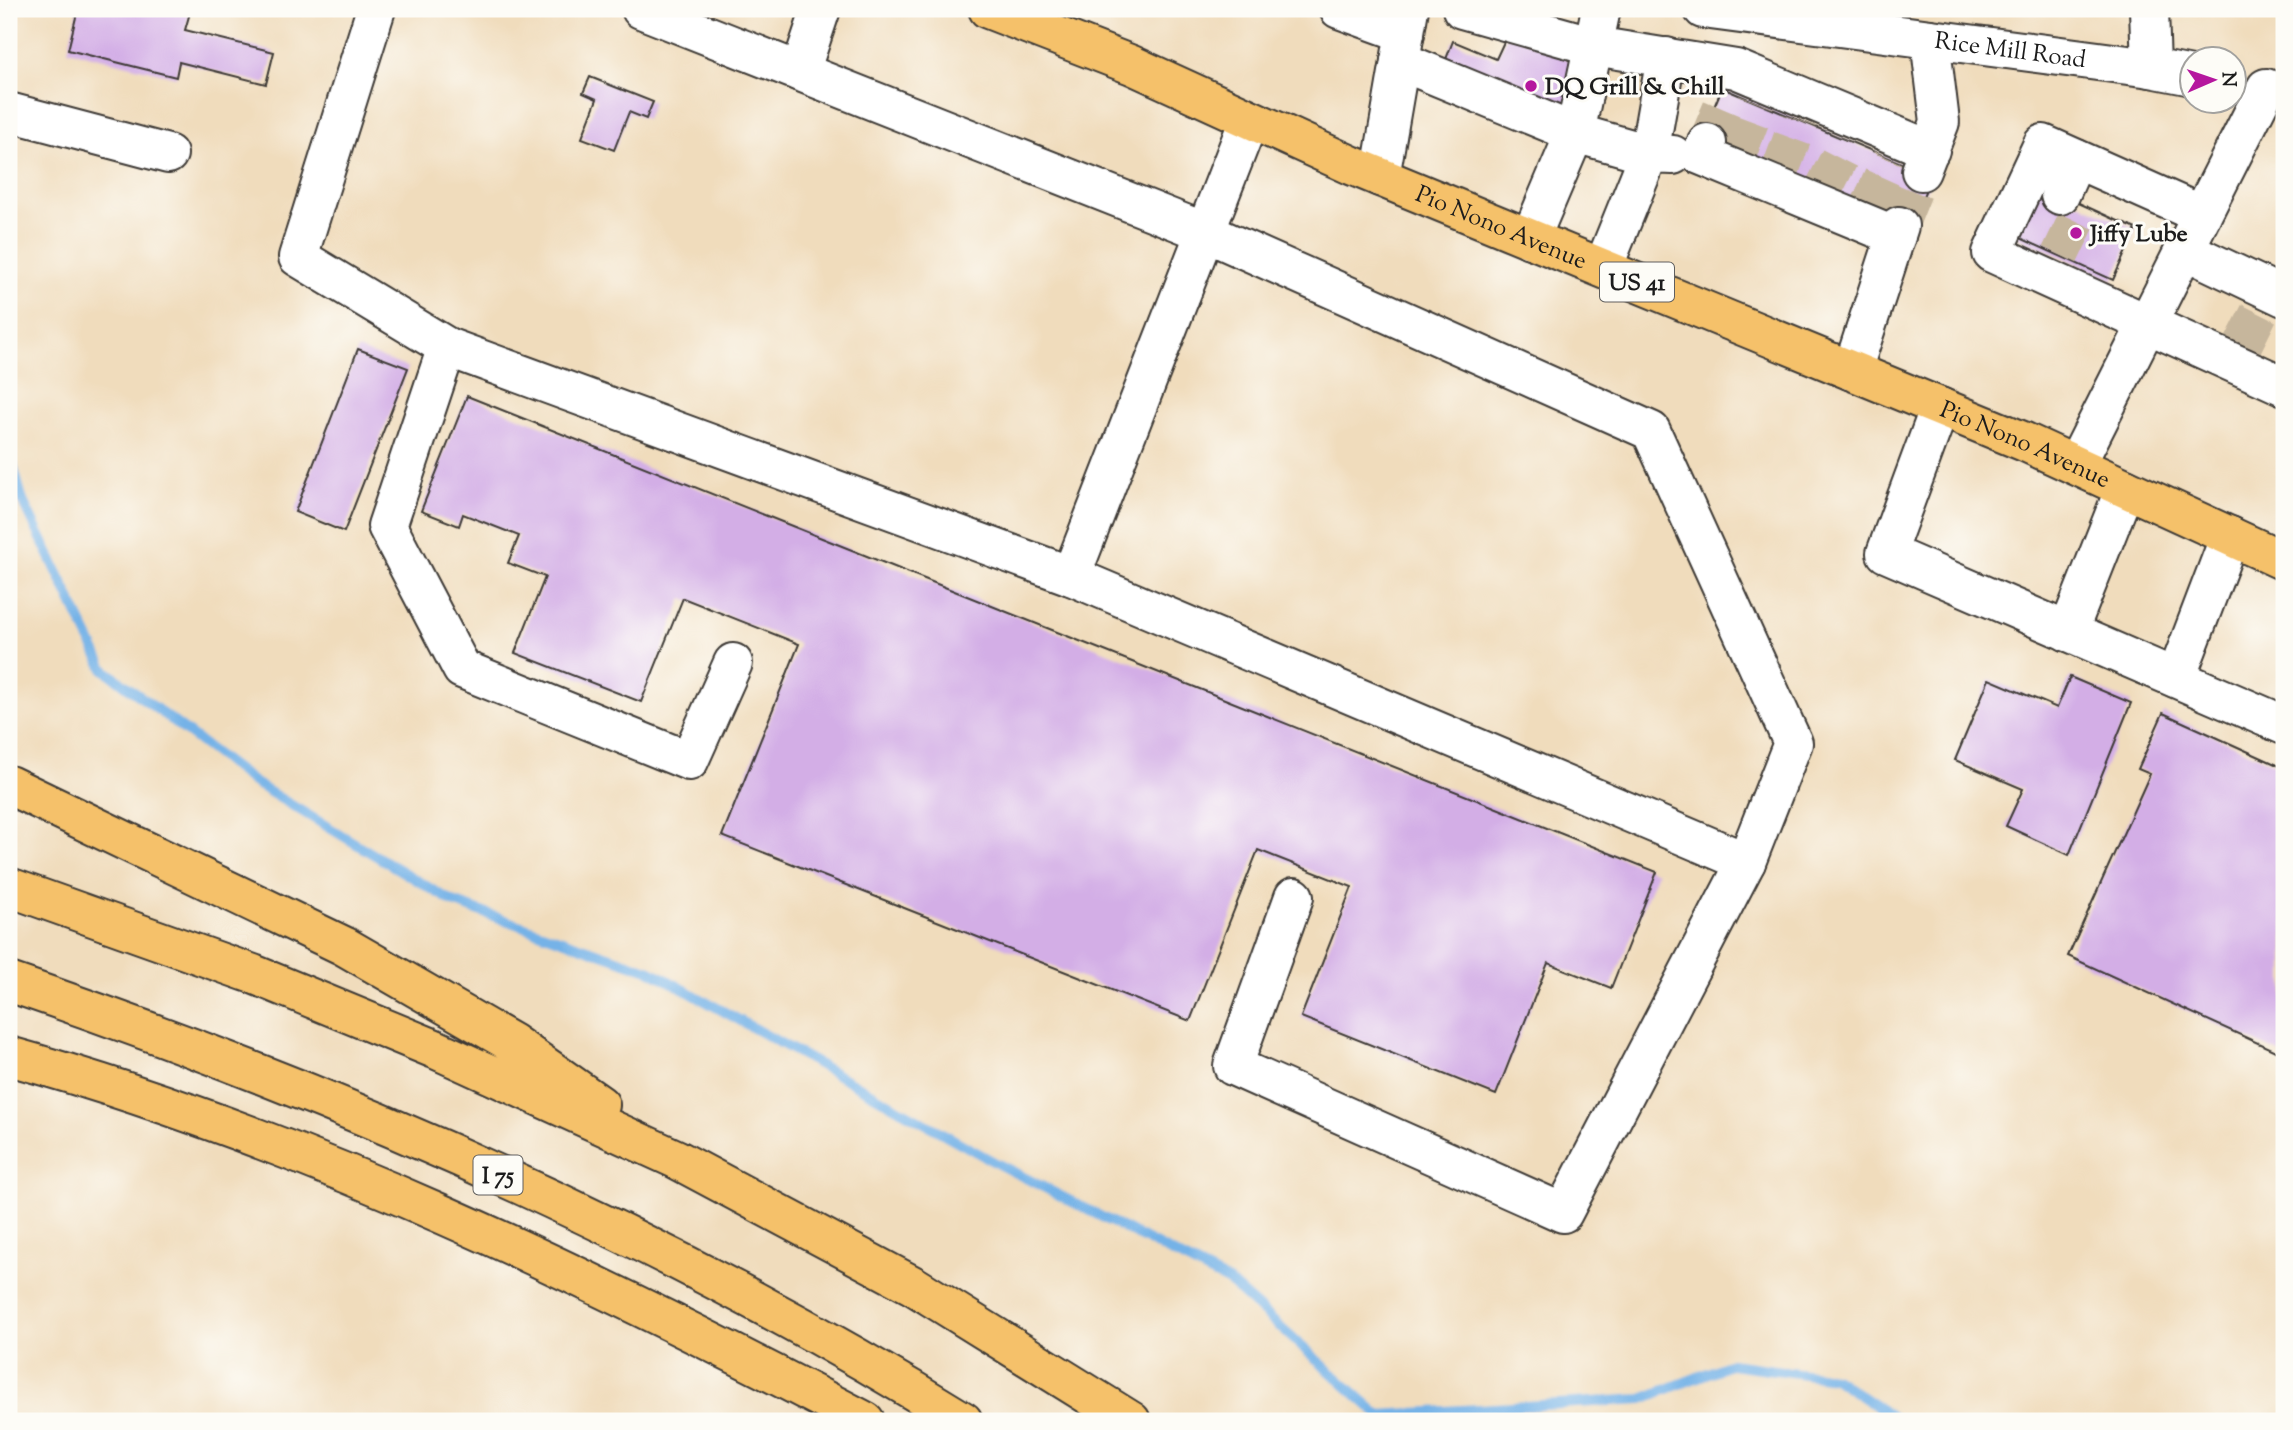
<svg xmlns="http://www.w3.org/2000/svg" width="2293" height="1430" viewBox="0 0 2293 1430" font-family="'Sorts Mill Goudy',serif">
<style>
.lines{fill:none;stroke-linecap:round;stroke-linejoin:round}
.stream{stroke:#74b2e7;stroke-width:10}
.building{fill:#d3aee6}
.minor-tunnel{stroke:#c6b69c;stroke-width:38;stroke-dasharray:38 19;stroke-linecap:butt}
.minor-casing{stroke:#3c3934;stroke-width:42}
.major-casing{stroke:#3c3934;stroke-width:42}
.highway-casing{stroke:#3c3934;stroke-width:42}
.minor{stroke:#fff;stroke-width:38}
.major{stroke:#f5c16b;stroke-width:38}
.highway{stroke:#f5c16b;stroke-width:38}
.poi-dot{fill:#b5179e;stroke:#fdfcf7;stroke-width:2.5}
.labels{text-anchor:middle;stroke-width:6;stroke-linejoin:round;paint-order:stroke}
.shield{fill:#fdfcf7;stroke:#605f5e;stroke-width:2}
.shield-label{font-size:23px;font-weight:bold;fill:#1c1c1c}
.street-label{font-size:24px;fill:#1c1c1c;stroke:#fdfcf7}
.poi-label{font-size:24px;font-weight:bold;fill:#1c1c1c;stroke:#fdfcf7;text-anchor:start}
</style>
<rect width="100%" height="100%" fill="#fdfcf7"/>
<filter id="ink" filterUnits="userSpaceOnUse"><feTurbulence type="fractalNoise" baseFrequency=".0143" numOctaves="2"/><feDisplacementMap in="SourceGraphic" scale="14" xChannelSelector="R" yChannelSelector="G"/><feConvolveMatrix kernelMatrix="1 2 1 2 8 2 1 2 1" color-interpolation-filters="sRGB"/></filter>
<filter id="wash" filterUnits="userSpaceOnUse"><feTurbulence type="fractalNoise" baseFrequency=".00686" numOctaves="4" result="noise"/><feDisplacementMap in="SourceGraphic" scale="28" xChannelSelector="R" yChannelSelector="G"/><feGaussianBlur stdDeviation="1.57" result="paint"/><feColorMatrix in="noise" values="0 0 0 0 0 0 0 0 0 0 0 0 0 0 0 0 0 1.4 0 .05"/><feComposite in="paint" operator="in"/></filter>
<g filter="url(#wash)">
<rect width="100%" height="100%" fill="#f0dcbc"/>
<g class="lines">
<path class="stream" d="M9,452L23,501L104,669L253,782L453,902L651,971L998,1164L1229,1282L1379,1415L1642,1399L1731,1364L1834,1378L1898,1421"/>
</g>
<g id="blocks">
<path class="building" d="M78,9H191L185,30L274,52L266,84L179,62L176,77L68,50Z
M1508,33L1583,66L1561,117L1443,67L1453,41L1496,59Z
M590,77L653,102L646,119L629,112L614,150L582,138L597,99L583,93Z
M1722,88L1932,176L1908,230L1700,140Z
M2039,185L2136,229L2113,280L2016,236Z
M358,349L408,368L344,532L295,512Z
M467,396L1657,872L1611,988L1548,963L1496,1095L1301,1017L1352,887L1258,850L1190,1021L722,836L799,644L683,598L641,702L515,653L545,577L508,563L519,536L463,514L459,526L421,511Z
M2070,677L2131,703L2069,855L2006,826L2023,789L1955,760L1989,679L2057,708Z
M2163,713L2284,768V1055L2068,956L2150,774L2138,769Z"/>
</g>
</g>
<g filter="url(#ink)">
<use href="#blocks" fill-opacity="0" stroke="#3c3934" stroke-width="2"/>
<g class="lines">
<path class="minor-tunnel" d="M1707,143L1729,91
M1737,156L1757,102
M1779,174L1799,120
M1822,192L1848,141
M1867,212L1891,159
M1899,226L1921,171
M2060,255L2084,205
M2242,347L2260,311"/>
<g class="minor-casing">
<g id="minor">
<path d="M376,9L298,257L447,347L387,526L462,669L689,761L733,663"/>
<path d="M641,9L1205,232L1651,431L1793,743L1746,862"/>
<path d="M1339,9L1405,33"/>
<path d="M1462,9L1594,46L1736,69L1930,150"/>
<path id="s1" d="M1703,9L2151,68L2192,76"/>
<path d="M2149,9L2151,68"/>
<path d="M1400,61L1575,133L1601,9"/>
<path d="M800,72L821,9"/>
<path d="M9,112L168,154"/>
<path d="M1707,143L1700,155L1896,236"/>
<path d="M1921,171L1940,122L1930,39"/>
<path d="M1380,177L1409,9"/>
<path d="M2060,195L2076,159"/>
<path d="M2202,215L2043,144L1992,253L2284,386"/>
<path d="M1530,239L1575,133L1649,154L1666,57"/>
<path d="M2185,250L2284,297"/>
<path d="M1603,268L1649,154L1673,155"/>
<path d="M447,347L1071,576L1746,862L1563,1213L1233,1066L1294,897"/>
<path d="M1852,371L1899,226"/>
<path d="M1940,407L1886,553L2284,725"/>
<path d="M2076,465L2266,88"/>
<path d="M1071,576L1249,120"/>
<path d="M2068,632L2125,488"/>
<path d="M2176,678L2230,536"/>
</g>
</g>
<g class="major-casing">
<g id="major">
<path id="s2" d="M988,9L1132,65L1351,165L2025,442L2284,561"/>
</g>
</g>
<g class="highway-casing">
<path id="highway" d="M9,785L344,946L512,1043L600,1105
M9,887L253,974L435,1049L676,1159L914,1286L1131,1421
M9,982C341,1095 665,1236 963,1421
M9,1056C308,1139 591,1278 865,1421"/>
</g>
<use href="#minor" class="minor"/>
<use href="#major" class="major"/>
<use href="#highway" class="highway"/>
</g>
</g>
<g class="poi-dot">
<circle cx="1531" cy="86" r="7"/>
<circle cx="2076" cy="233" r="7"/>
</g>
<g class="labels">
<g class="shield">
<rect x="1600" y="262.5" width="74" height="39" rx="5"/>
<rect x="473.5" y="1155.5" width="49" height="39" rx="5"/>
</g>
<g class="shield-label">
<text x="1637" y="290">US 41</text>
<text x="498" y="1183">I 75</text>
</g>
<g class="street-label">
<text dy="8" stroke="none"><textPath href="#s1" startOffset="310">Rice Mill Road</textPath></text>
<text dy="8" stroke="none"><textPath href="#s2" startOffset="558">Pio Nono Avenue</textPath></text>
<text dy="8" stroke="none"><textPath href="#s2" startOffset="1125">Pio Nono Avenue</textPath></text>
</g>
<g class="poi-label">
<text x="1545" y="94">DQ Grill &amp; Chill</text>
<text x="2090" y="241">Jiffy Lube</text>
</g>
</g>
<rect width="2293" height="1430" fill="none" stroke="#fdfcf7" stroke-width="35"/>
<g transform="translate(2213 80) rotate(88)"><circle r="33" fill="#fdfcf7" stroke="#a3a29f" stroke-width="2"/>
<path d="M0-5L12 26L0 18L-12 26Z" fill="#b5179e"/>
<text y="-10" font-size="19" font-weight="bold" text-anchor="middle" fill="#1c1c1c">N</text>
</g>
</svg>
